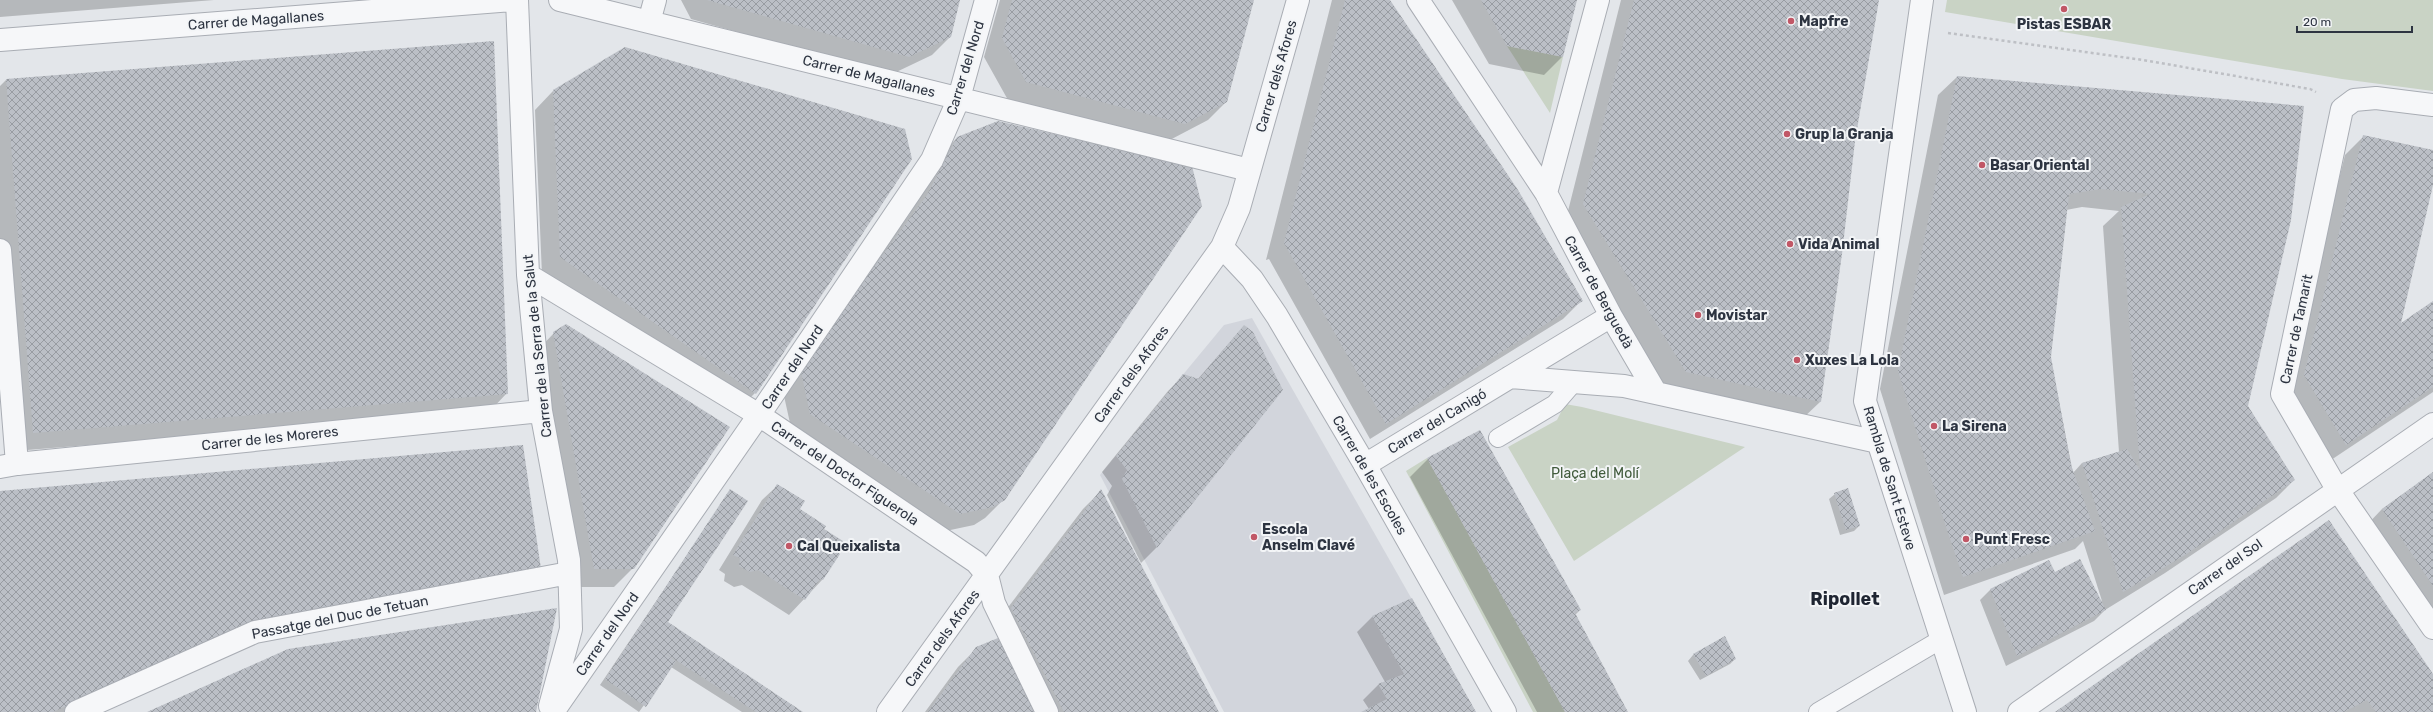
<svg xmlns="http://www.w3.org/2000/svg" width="2433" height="712" viewBox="0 0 2433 712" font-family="Rubik,sans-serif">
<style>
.built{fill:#d2d5dc}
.green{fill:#c9d3c5}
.shadow{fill:#0003;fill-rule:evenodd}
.building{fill:url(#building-cross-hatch)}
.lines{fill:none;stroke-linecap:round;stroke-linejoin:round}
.service-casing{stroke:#a9adb4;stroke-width:20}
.pedestrian-casing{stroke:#a9adb4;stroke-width:24}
.minor-casing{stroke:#a9adb4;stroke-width:24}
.path{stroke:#bec0c5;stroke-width:2.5;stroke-dasharray:3 3;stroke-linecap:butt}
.service{stroke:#f6f7f9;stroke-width:18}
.pedestrian{stroke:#f6f7f9;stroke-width:22}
.minor{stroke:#f6f7f9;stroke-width:22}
.poi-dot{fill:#c15766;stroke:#f3f5f7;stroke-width:1.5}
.labels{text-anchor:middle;stroke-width:4;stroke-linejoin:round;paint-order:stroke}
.street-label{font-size:14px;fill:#2d3441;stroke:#f3f5f7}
.poi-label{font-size:14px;font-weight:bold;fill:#2d3441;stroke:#f3f5f7;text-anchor:start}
.park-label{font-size:14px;fill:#415b3c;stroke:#f3f5f7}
.district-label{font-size:18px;font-weight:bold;fill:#1f2532;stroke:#f3f5f7}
</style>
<defs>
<pattern id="building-cross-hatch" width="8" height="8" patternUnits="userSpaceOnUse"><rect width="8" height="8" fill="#bbbfc6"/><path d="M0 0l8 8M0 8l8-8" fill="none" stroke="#989ca2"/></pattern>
</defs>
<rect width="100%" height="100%" fill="#e3e6ea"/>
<path class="built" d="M1252,318L1476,712H1224L1100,475L1224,325Z"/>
<path class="green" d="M1947,0H2433V91L2342,79L1945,12Z
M1507,46L1563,57L1550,113Z
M1565,404L1582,407L1745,447L1574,561L1508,447L1557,420Z
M1427,458L1565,712H1533L1406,471Z"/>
<path class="shadow" d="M0,0H214L0,17Z
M681,0H959L951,36L932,55L890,75L691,19Z
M1000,0H1253L1227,101L1208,120L1166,142L1008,100L984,57Z
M1332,0H1388L1581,301L1563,319L1370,439L1269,259L1266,260Z
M1452,0H1576L1562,57L1544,75L1489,64Z
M1621,0H1878L1854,141L1841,253L1820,402L1801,420L1668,391L1565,223Z
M493,42L507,393L489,412L15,451L0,259V86L6,80Z
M1957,77L2303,107L2247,407L2294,480L2276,498L2165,573L2105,610L2094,621L2006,666L1980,600L1991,589L2054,573L2102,601L2083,541L2075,549L1944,595L1880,389L1938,95ZM2082,207L2119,211L2103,226L2119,452L2082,463L2073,473L2050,357L2066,210Z
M553,91L755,393L737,411L542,275L535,110Z
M2364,136L2433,151V181L2400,326L2433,302V392L2328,462L2286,394L2345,155Z
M958,137L1004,499L985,518L974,525L941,532L792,432L782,387L909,215L939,156Z
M1244,326L1282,390L1156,548L1141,563L1107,495L1112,486L1102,472L1168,391L1183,376L1197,380Z
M554,333L633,568L614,587H576L536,352Z
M1428,459L1580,610L1575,615L1627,712H1537L1410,477Z
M2433,473V631L2364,528L2382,509Z
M778,485L798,510L823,529L835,552L822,580L789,615L742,585L734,587L724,581L725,574L719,570L762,500Z
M730,491L667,623L802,712H742L671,667L639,712L600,685Z
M1101,491L1218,712H1036L1025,690L1023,691L1034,712H925L958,667L977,648L999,639L993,627L1083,509Z
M0,492L228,643L74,712H0Z
M1835,494L1859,526L1854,531L1840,535L1829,499Z
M1411,599L1475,712H1364L1369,709L1363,700L1378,685L1385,682L1357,632L1372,617Z
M1724,638L1735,659L1730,664L1700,680L1688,661L1693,655Z
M2433,676V712H2057Z"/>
<path class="building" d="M707,0H960L951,37L909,57Z
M1012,0H1254L1227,102L1185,124L1026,82L1002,38Z
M1345,0H1390L1518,190L1583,301L1386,424L1284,243Z
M1481,0H1577L1563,57L1507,46Z
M1634,0H1879L1855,141L1842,254L1821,402L1686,372L1583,204Z
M494,41L508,394L33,433L6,79Z
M625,47L905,129L912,159L756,394L560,257L553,90Z
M1957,76L2304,106L2291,220L2248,406L2295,480L2185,555L2123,592L2082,463L2127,449L2140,470L2121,207L2150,194L2101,189L2069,194L2051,357L2071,465L2095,531L1963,577L1946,527L1898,371Z
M998,121L1192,166L1202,206L1005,500L993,507L960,514L810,414L800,367L927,195L957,137Z
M2363,135L2433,150V185L2401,323L2433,301V387L2346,445L2304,375Z
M566,324L730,427L634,569H594L553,332Z
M1244,325L1253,332L1283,390L1157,548L1122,479L1127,470L1116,456L1183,374L1199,379Z
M1480,430L1581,610L1575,613L1628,712H1565L1427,458Z
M523,445L541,569L247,625L53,712H0V491Z
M2433,472V586L2382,509Z
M777,484L805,501L800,509L826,526L824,529L843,541L836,551L840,554L823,580L820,579L805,600L758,570L750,572L739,566L740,558L733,555Z
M1848,488L1860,526L1846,530L1834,493Z
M730,489L748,501L668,622L803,712H756L640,637L676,661L646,707L605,679Z
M1101,489L1219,712H1064L1011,608Z
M2329,520L2433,674V712H2376L2367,700L2344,712H2055Z
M2080,559L2106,610L2017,656L1990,589L2049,560L2055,572Z
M1412,598L1476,712H1361L1387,699L1378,684L1404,674L1372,616Z
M557,608L536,712H147L288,649Z
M1725,636L1736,659L1706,676L1693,654Z
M998,638L1035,712H928L976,647Z"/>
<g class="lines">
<g class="service-casing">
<path id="service" d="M1498,438L1555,404L1574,382
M1818,712L1940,640"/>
</g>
<g class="pedestrian-casing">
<path id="pedestrian" d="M0,250L17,464
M1365,465L1505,712"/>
</g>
<g class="minor-casing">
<path id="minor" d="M517,0L528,275L541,411L569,560L571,629L550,706
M560,0L1249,170
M1418,0L1546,193L1611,316L1656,393
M1922,0L1865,401L1965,712
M649,22L655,0
M0,40L513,0
M2433,105L2376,98L2354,100L2342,109L2282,394L2337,489L2433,628
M1546,193L1598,0
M1222,247L1252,279L1277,316L1365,465L1611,316
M528,275L759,415L976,562L987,575L994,603L1047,712
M1510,377L1624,386L1878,442
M0,467L17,464L541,411
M76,712L255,632L569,573
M553,712L759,415L932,160L959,98L986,0
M888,712L1222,247L1239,208L1298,0
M2019,712L2433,424"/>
</g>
<path class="path" d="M1948,33L2143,60L2310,89L2316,92"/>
<use href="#service" class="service"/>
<use href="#pedestrian" class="pedestrian"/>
<use href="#minor" class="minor"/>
</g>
<g class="poi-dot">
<circle cx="2064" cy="9" r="4"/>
<circle cx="1791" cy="21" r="4"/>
<circle cx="1787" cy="134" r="4"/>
<circle cx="1982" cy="165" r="4"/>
<circle cx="1790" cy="244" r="4"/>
<circle cx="1698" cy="315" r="4"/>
<circle cx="1797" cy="360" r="4"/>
<circle cx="1934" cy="426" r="4"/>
<circle cx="1254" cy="537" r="4"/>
<circle cx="1966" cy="539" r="4"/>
<circle cx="789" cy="546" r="4"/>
</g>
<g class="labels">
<g class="street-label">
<text transform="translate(256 20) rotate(-4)" y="5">Carrer de Magallanes</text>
<text transform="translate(965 68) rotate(-73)" y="5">Carrer del Nord</text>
<text transform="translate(869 76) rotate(14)" y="5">Carrer de Magallanes</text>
<text transform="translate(1276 76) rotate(-74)" y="5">Carrer dels Afores</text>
<text transform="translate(1599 292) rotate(61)" y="5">Carrer de Berguedà</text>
<text transform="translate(2296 329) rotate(-78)" y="5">Carrer de Tamarit</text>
<text transform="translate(537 346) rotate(-96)" y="5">Carrer de la Serra de la Salut</text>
<text transform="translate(792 367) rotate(-56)" y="5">Carrer del Nord</text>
<text transform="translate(1131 374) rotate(-54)" y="5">Carrer dels Afores</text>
<text transform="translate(1437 421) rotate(-31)" y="5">Carrer del Canigó</text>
<text transform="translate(270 438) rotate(-6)" y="5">Carrer de les Moreres</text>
<text transform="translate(845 473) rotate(34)" y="5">Carrer del Doctor Figuerola</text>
<text transform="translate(1370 475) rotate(60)" y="5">Carrer de les Escoles</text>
<text transform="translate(1890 478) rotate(73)" y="5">Rambla de Sant Esteve</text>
<text transform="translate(2225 567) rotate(-35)" y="5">Carrer del Sol</text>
<text transform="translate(340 617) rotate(-11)" y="5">Passatge del Duc de Tetuan</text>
<text transform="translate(607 634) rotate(-55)" y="5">Carrer del Nord</text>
<text transform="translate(942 638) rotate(-54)" y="5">Carrer dels Afores</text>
</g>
<g class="poi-label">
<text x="1799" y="26">Mapfre</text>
<text x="2064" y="29" text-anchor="middle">Pistas ESBAR</text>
<text x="1795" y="139">Grup la Granja</text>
<text x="1990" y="170">Basar Oriental</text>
<text x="1798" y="249">Vida Animal</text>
<text x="1706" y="320">Movistar</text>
<text x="1805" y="365">Xuxes La Lola</text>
<text x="1942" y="431">La Sirena</text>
<text x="1262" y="534">Escola<tspan x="1262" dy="16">Anselm Clavé</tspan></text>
<text x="1974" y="544">Punt Fresc</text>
<text x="797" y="551">Cal Queixalista</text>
</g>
<g class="park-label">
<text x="1595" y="478">Plaça del Molí</text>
</g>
<g class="district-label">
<text x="1845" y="605">Ripollet</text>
</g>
</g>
<path d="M2297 26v6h115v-6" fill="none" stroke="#2d3441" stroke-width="2"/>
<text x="2303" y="26" font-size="12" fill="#2d3441" stroke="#f3f5f7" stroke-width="3" paint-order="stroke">20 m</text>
</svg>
